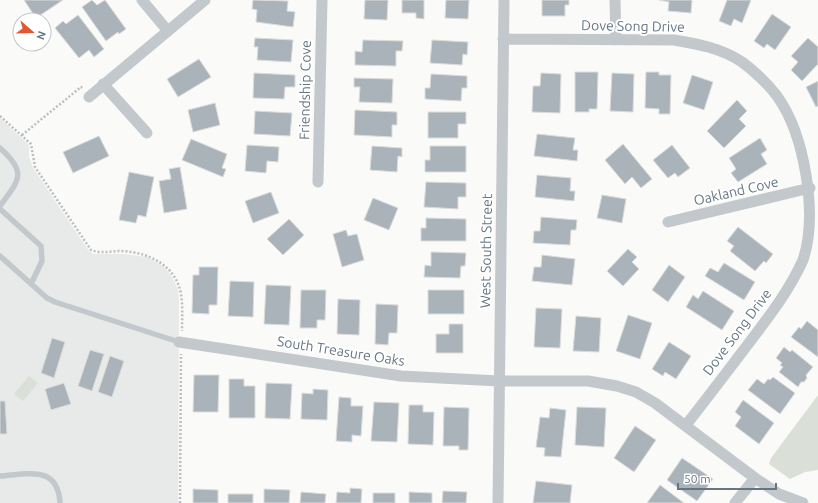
<svg xmlns="http://www.w3.org/2000/svg" width="818" height="503" viewBox="0 0 818 503" font-family="Ubuntu,sans-serif">
<style>
.built{fill:#e8e9e9}
.green{fill:#dadfd7}
.building{fill:#aab3b9;stroke:#dcdcda}
.lines{fill:none;stroke-linecap:round;stroke-linejoin:round}
.path{stroke:#bbbfc2;stroke-width:2.5;stroke-dasharray:2 2;stroke-linecap:butt}
.service{stroke:#c3c8cc;stroke-width:5.5}
.minor{stroke:#c3c8cc;stroke-width:11}
.labels{text-anchor:middle;stroke-width:4;stroke-linejoin:round;paint-order:stroke}
.street-label{font-size:14px;fill:#657683;stroke:#fff}
</style>
<rect width="100%" height="100%" fill="#fafaf8"/>
<path class="built" d="M0,118L29,145V156L33,168L89,251L94,254H124L148,257L163,266L171,275L178,289L179,301L178,503H0Z"/>
<path class="green" d="M29,376L38,383L23,401L14,394Z
M818,395V470L805,472L790,479L769,464L771,458Z"/>
<path class="building" d="M24,0H63L36,18Z
M92,0L97,5L105,0L126,29L119,34L118,32L106,41L82,7Z
M253,0L288,1L287,11L295,12L293,27L256,22L257,10L252,9Z
M365,0H388L387,20L364,19Z
M402,0H424V19L416,18V13H402Z
M446,0H469L468,19L445,18Z
M542,0H569V5H565V16H542Z
M659,0H692L691,13L668,11L669,2Z
M727,0H751L742,23L734,19L731,26L719,21Z
M772,14L791,27L775,50L767,44L764,48L754,41Z
M78,15L104,49L94,57L89,50L79,58L55,28L63,21L66,24Z
M255,38L293,40L291,62L257,60L258,47H254Z
M808,38L818,47V64L802,81L791,70L798,62L791,56Z
M363,40L403,41L402,51H396V66L355,65V51L362,52Z
M432,40L468,42L467,55L463,54L462,65L430,63Z
M199,59L211,77L178,97L167,79Z
M575,72H598L597,109H589V112H575Z
M646,72H659V75H671L670,114H659V109L645,108Z
M254,73L295,75V87H285L284,99L253,98Z
M541,73L561,74L560,113L532,112L533,86H540Z
M612,73L634,74L633,112L610,111Z
M431,74L467,76V88H462L461,101L425,99V88H430Z
M692,75L713,82L704,110L683,103Z
M354,78L393,79L392,103L359,102L360,87H354Z
M818,81V106L816,107L806,87Z
M737,100L747,111L739,119L746,126L724,148L707,131Z
M215,103L220,125L193,132L188,110Z
M355,110L397,112V125H392V137L354,135Z
M255,111L292,113L290,136L254,134Z
M428,112H466V124H458V138H428Z
M537,134L575,138L573,150H578L577,161L534,156Z
M99,136L109,156L73,173L63,152Z
M760,138L767,150L761,154L767,164L738,182L731,173L736,169L729,158Z
M191,139L227,154L222,168L226,169L223,177L182,160Z
M623,144L652,179L641,188L632,177L625,184L605,160Z
M247,145L279,147L278,162L267,161L266,173L245,171Z
M672,145L690,168L678,177L675,173L668,178L653,160Z
M372,146L402,148V157L398,156L397,172L370,170Z
M430,146H466V172H425V160H430Z
M180,167L187,209L164,213L159,181L171,179L169,169Z
M129,172L154,177L146,217L138,215L136,223L119,220Z
M537,175L571,178L570,191H575L574,201L535,197Z
M426,182L466,183V197H458V209L424,207Z
M271,192L279,213L253,223L245,201Z
M602,195L626,199L622,223L597,218Z
M373,198L398,208L389,230L364,220Z
M541,217L577,220L576,230H571L570,245L533,243L534,231H540Z
M426,218L466,219V241H421V228H426Z
M289,219L304,235L283,255L267,239Z
M738,227L773,254L766,263L764,261L755,271L730,251L734,246L727,241Z
M346,230L348,236L357,234L364,260L342,267L333,234Z
M628,249L637,257L632,262L639,269L623,286L607,271Z
M431,252L466,253L465,266H461L460,278L424,277L425,265L431,266Z
M542,255L575,259L572,285L532,281L534,267H541Z
M724,263L755,282L744,300L705,276L710,268L718,272Z
M669,265L685,277L668,302L652,290Z
M199,267H218L217,305H209V314L192,313L193,275H199Z
M230,281L254,282L253,317L228,316Z
M266,285L291,286L289,325L264,324Z
M301,290H326L325,320H317V328H300Z
M428,290H464V314H428Z
M703,291L734,311L722,330L686,307L693,295L698,299Z
M338,299L360,300L359,335L337,334Z
M376,304L398,305L397,333H389L388,345L375,344Z
M536,308L562,309L560,348L534,347Z
M628,315L652,323L640,359L616,351Z
M576,316L601,318L599,352L573,351Z
M807,321L818,330V357L791,337L799,327L801,329Z
M449,324H463V353H436V334H449Z
M52,338L65,342L54,378L41,373Z
M669,342L691,356L676,379L665,372L663,376L652,369Z
M784,347L790,352L792,350L813,367L806,375L807,378L804,382H801L798,387L779,372L783,367L780,365L782,363L776,358Z
M90,350L104,354L92,391L78,386Z
M110,356L124,361L112,397L98,392Z
M194,375H219L218,412H193Z
M773,377L795,393L780,414L748,390L757,379L764,384L768,379L770,380Z
M229,379H244V386H255V418H229Z
M64,383L71,404L51,410L45,389Z
M266,383L292,384L290,419L265,418Z
M313,389L328,390L327,420L301,419L302,393L313,394Z
M339,397L351,398V406H363L361,436L352,435V442L336,441Z
M743,400L774,423L759,444L735,426L741,417L735,412Z
M0,401H5L7,434H0Z
M374,402L399,403L397,442L371,441Z
M409,405H423V412H434L433,445L408,444Z
M444,407L469,408L468,450H459V446H443Z
M577,407L606,408L604,447L575,445Z
M550,408L566,410L561,457L544,456L545,448L536,447L540,417L549,418Z
M635,426L656,440L634,472L614,458Z
M682,458L713,479L697,501L667,480Z
M536,481L572,485L570,503H533Z
M660,485L684,503H647Z
M350,488L362,489L361,503H336L337,492L350,493Z
M193,489L218,490V503H193Z
M264,489L290,490L289,503H264Z
M443,491L467,492L466,503H442Z
M301,492L326,494L325,503H300Z
M409,492L432,493V503H409Z
M373,493H395V503H373Z
M228,494H253V503H228Z"/>
<g class="lines">
<path class="path" d="M0,116L31,144L35,167L91,250C101,254 111,251 121,251C148,252 176,265 181,294C183,306 182,318 182,331
M22,135L81,87L82,88
M180,503L181,354"/>
<path class="service" d="M0,148C28,173 19,180 0,206
M0,209L41,246L42,261L31,284
M0,256L47,298L55,302L179,342
M0,476C28,474 58,465 60,503"/>
<path class="minor" d="M142,0L167,30
M615,0L616,40
M503,39L674,40C698,44 721,48 742,62C754,71 768,84 777,96C805,135 818,215 803,260C790,289 771,314 752,339C730,368 708,397 686,425
M103,84L147,133
M89,97L205,0
M318,182L322,0
M668,222L810,188
M179,342L401,376L499,381H588L617,386L636,392L655,403L755,478L779,494L803,503
M498,503L504,0
M735,503L755,478"/>
</g>
<g class="labels">
<g class="street-label">
<text transform="translate(633 26) rotate(1)" y="5">Dove Song Drive</text>
<text transform="translate(305 90) rotate(-89)" y="5">Friendship Cove</text>
<text transform="translate(736 191) rotate(-13)" y="5">Oakland Cove</text>
<text transform="translate(486 251) rotate(-89)" y="5">West South Street</text>
<text transform="translate(737 332) rotate(-53)" y="5">Dove Song Drive</text>
<text transform="translate(341 351) rotate(9)" y="5">South Treasure Oaks</text>
</g>
</g>
<g transform="translate(32 32) rotate(110)"><circle r="19" fill="#ffffff" stroke="#c1c8cd"/>
<path d="M0-3L7 15L0 10L-7 15Z" fill="#e4572e"/>
<text y="-6" font-size="11" font-weight="bold" text-anchor="middle" fill="#657683">N</text>
</g>
<path d="M678 483v6h98v-6" fill="none" stroke="#657683" stroke-width="2"/>
<text x="684" y="483" font-size="12" fill="#657683" stroke="#ffffff" stroke-width="3" paint-order="stroke">50 m</text>
</svg>
